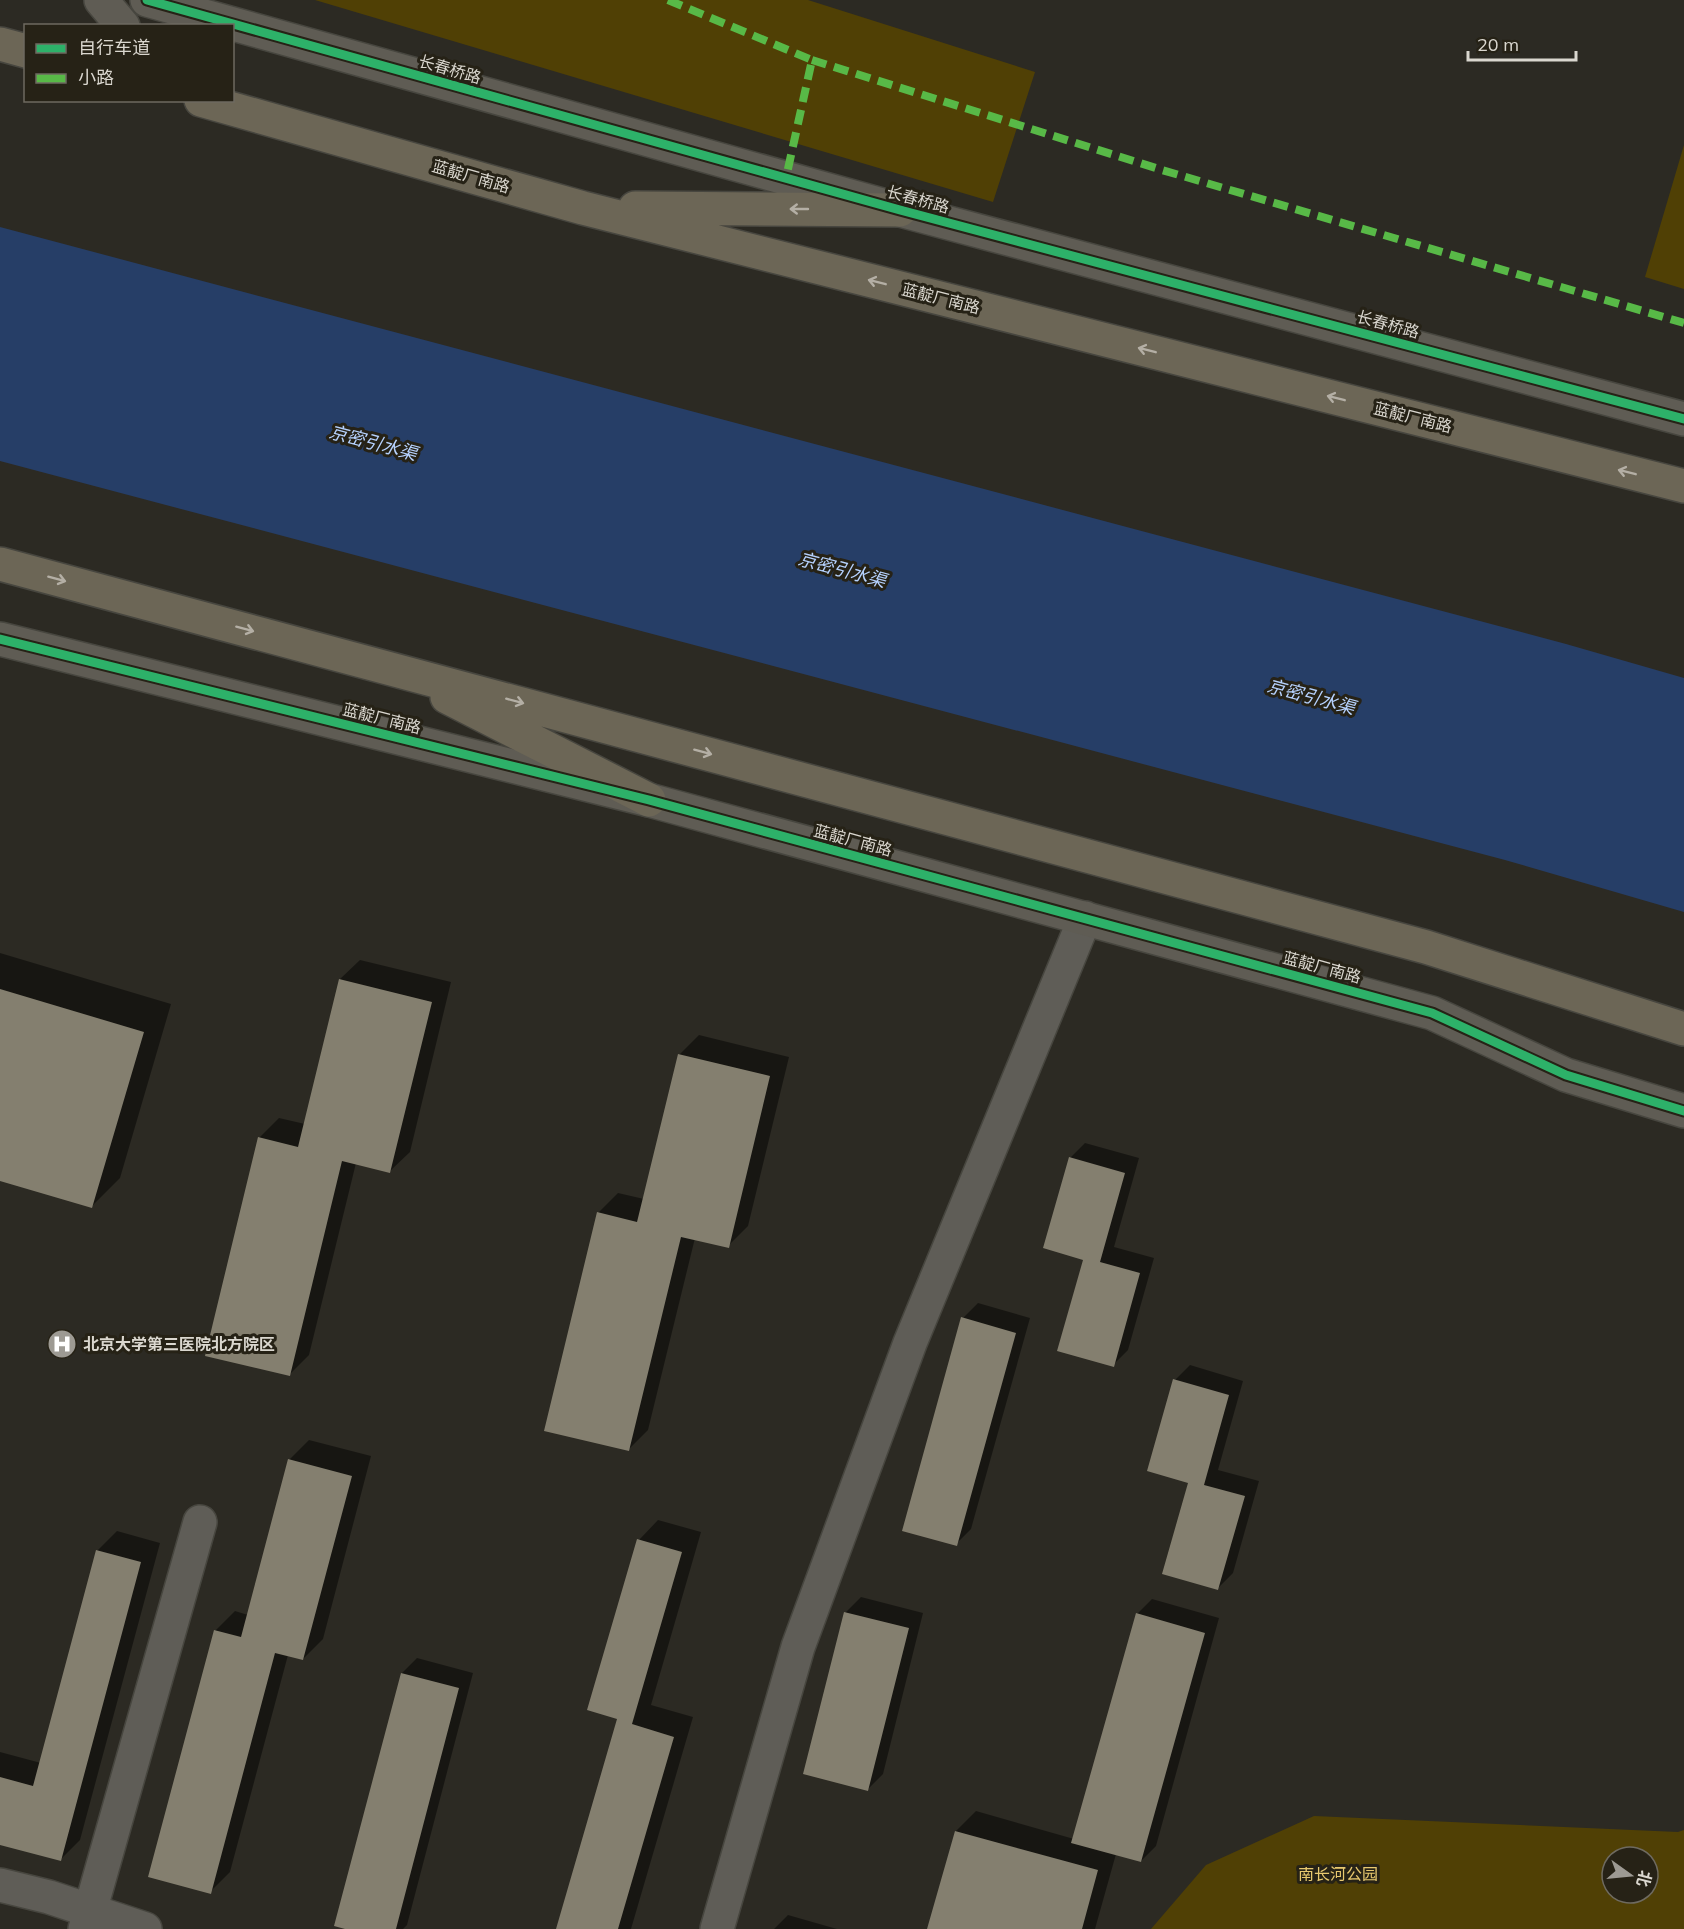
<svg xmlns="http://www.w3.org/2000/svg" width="1684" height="1929" viewBox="0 0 1684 1929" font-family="Mulish,'Noto Sans SC',sans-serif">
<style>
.green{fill:#504005;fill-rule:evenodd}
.water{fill:#263e67}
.shadow{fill:#0007}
.building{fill:#847f6f}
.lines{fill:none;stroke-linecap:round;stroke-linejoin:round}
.street-casing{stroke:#47463f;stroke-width:36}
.secondary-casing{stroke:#47463f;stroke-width:36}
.highway-casing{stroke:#47463f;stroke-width:36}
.street{stroke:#5f5d57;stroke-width:33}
.secondary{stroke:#5f5c54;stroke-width:33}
.highway{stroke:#6c6656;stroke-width:33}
.quiet{stroke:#58b947;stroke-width:8;stroke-dasharray:15 8;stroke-linecap:butt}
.cycleway-casing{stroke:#262216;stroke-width:13}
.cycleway{stroke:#2db169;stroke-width:9}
.oneway{stroke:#b4afa5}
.labels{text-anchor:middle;stroke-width:6;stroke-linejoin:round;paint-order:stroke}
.street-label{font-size:16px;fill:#dad7cf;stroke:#262216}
.poi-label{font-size:16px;font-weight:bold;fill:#dad7cf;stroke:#262216;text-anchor:start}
.park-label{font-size:16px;fill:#e8c96f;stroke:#262216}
.water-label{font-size:18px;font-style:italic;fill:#b6d2fe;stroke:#262216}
</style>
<rect width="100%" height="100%" fill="#2c2a23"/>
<path class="green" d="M315,0H808L1035,72L993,202Z
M1684,145V289L1645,277Z
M1314,1816L1678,1832L1684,1830V1929H1151L1206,1865ZM1612,1857H1648V1893H1612Z"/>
<path class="water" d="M0,227L1566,644L1684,678V912L1505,860L0,461Z"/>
<path class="shadow" d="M0,953L171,1004L120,1178L92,1206L0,1179Z
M360,960L451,982L410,1152L390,1171L356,1163L309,1355L289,1375L259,1138L279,1118L305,1124L340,979Z
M699,1035L789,1057L748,1226L728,1246L695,1238L648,1430L628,1450L598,1213L618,1193L644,1199L679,1055Z
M1085,1143L1139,1158L1114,1247L1154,1258L1128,1350L1113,1365L1085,1258L1070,1158Z
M978,1303L1030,1318L971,1529L956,1544L963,1318Z
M1190,1365L1243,1381L1218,1470L1259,1481L1233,1573L1218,1588L1190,1482L1175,1380Z
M309,1440L371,1456L323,1639L303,1659L288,1655L230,1872L210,1892L215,1631L235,1611L248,1615L289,1460Z
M658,1520L701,1532L651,1705L693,1717L631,1929H557L619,1718L639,1540Z
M117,1531L160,1543L80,1840L60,1860L0,1844V1752L41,1763L97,1551Z
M861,1597L923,1613L883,1774L868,1789L805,1773L846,1612Z
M1152,1599L1219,1618L1156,1846L1141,1861L1116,1854L1095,1929H929L956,1831L976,1811L1074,1839L1137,1614Z
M417,1658L473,1673L407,1925L403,1929H351L336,1925L402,1673Z
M788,1915L837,1929H774Z"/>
<path class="building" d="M339,979L432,1002L390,1173L342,1161L290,1376L205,1356L258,1137L298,1147Z
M0,989L144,1032L92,1208L0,1181Z
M678,1054L770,1076L729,1248L681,1237L629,1451L544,1431L597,1212L637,1222Z
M1069,1157L1125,1173L1100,1262L1140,1273L1114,1367L1057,1351L1083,1260L1043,1248Z
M961,1317L1016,1333L957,1546L902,1531Z
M1173,1379L1229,1395L1204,1485L1245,1496L1218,1590L1162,1574L1188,1483L1147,1471Z
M288,1459L352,1476L303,1660L275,1653L211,1894L148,1877L214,1630L241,1637Z
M637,1539L682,1552L632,1724L674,1737L618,1929H556L617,1719L587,1710Z
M96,1550L141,1562L61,1861L0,1845V1777L33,1786Z
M844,1612L909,1628L868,1791L803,1774Z
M1136,1613L1205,1633L1141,1862L1071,1843Z
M401,1673L459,1688L396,1929H345L334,1926Z
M955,1831L1098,1870L1082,1929H927Z"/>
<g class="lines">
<g class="street-casing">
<path id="street" d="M0,1885L49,1897L145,1929
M85,1929L200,1522
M717,1929L798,1647L910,1343L1085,918"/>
</g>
<g class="secondary-casing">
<path id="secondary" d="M101,0L123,26
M147,0L900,210L1684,419
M0,639L649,800L1432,1013L1566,1075L1684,1111"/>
</g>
<g class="highway-casing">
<path id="highway" d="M0,44L26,51
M201,100L583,208L1684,486
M635,208L900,210
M0,564L1426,947L1684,1029
M447,697L649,800"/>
</g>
<use href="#street" class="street"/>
<use href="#secondary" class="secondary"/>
<use href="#highway" class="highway"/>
<path class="quiet" d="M668,0L812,60L786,178
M812,60L1162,170L1684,323"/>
<g class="cycleway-casing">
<path id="cycleway" d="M147,0L900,210L1684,419
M0,639L649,800L1432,1013L1566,1075L1684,1111"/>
</g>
<use href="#cycleway" class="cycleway"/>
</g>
<defs><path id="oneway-shaft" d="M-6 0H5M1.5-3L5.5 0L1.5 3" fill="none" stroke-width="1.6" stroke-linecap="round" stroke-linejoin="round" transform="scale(1.5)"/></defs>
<g class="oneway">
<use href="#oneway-shaft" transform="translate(799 209) rotate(-180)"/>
<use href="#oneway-shaft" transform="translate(877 282) rotate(-166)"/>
<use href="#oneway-shaft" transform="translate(1147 350) rotate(-166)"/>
<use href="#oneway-shaft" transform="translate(1336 398) rotate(-166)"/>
<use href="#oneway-shaft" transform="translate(1627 472) rotate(-166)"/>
<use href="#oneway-shaft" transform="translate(57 579) rotate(15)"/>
<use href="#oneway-shaft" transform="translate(245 629) rotate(15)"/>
<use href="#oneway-shaft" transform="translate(515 701) rotate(15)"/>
<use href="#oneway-shaft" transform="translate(703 752) rotate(15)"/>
</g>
<defs>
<g id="hospital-disc" transform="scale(1.5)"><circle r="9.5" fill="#9d9a93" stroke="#262216"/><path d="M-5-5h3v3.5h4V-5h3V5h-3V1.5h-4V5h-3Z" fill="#fff"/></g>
</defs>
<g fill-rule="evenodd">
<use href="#hospital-disc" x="62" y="1344"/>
</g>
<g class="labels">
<g class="street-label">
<text transform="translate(450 69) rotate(16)" y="6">长春桥路</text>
<text transform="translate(471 176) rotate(16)" y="6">蓝靛厂南路</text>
<text transform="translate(918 199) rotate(15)" y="6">长春桥路</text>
<text transform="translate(941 298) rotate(14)" y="6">蓝靛厂南路</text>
<text transform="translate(1388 324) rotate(15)" y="6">长春桥路</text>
<text transform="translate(1413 417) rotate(14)" y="6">蓝靛厂南路</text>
<text transform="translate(382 718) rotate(14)" y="6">蓝靛厂南路</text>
<text transform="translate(853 840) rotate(15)" y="6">蓝靛厂南路</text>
<text transform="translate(1322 967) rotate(15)" y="6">蓝靛厂南路</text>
</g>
<g class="poi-label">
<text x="83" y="1350">北京大学第三医院北方院区</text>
</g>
<g class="park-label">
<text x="1338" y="1880">南长河公园</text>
</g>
<g class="water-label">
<text transform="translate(373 443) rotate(15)" y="6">京密引水渠</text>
<text transform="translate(842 570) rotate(15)" y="6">京密引水渠</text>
<text transform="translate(1311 697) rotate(15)" y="6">京密引水渠</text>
</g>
</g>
<rect x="24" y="24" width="210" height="78" fill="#262216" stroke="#6e6a60" stroke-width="1.5"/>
<rect x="36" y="44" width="30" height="9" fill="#2db169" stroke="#6e6a60" stroke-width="1.5"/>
<text x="78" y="54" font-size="18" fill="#dad7cf">自行车道</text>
<rect x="36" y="74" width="30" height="9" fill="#58b947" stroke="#6e6a60" stroke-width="1.5"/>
<text x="78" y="84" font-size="18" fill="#dad7cf">小路</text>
<g transform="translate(1630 1875) rotate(105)"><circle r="28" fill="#262216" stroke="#6e6a60" stroke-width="1.5"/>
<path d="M0-4.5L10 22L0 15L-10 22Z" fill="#9d9a93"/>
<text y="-9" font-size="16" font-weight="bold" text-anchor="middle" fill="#dad7cf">北</text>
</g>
<path d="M1468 51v9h108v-9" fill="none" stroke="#dad7cf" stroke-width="3"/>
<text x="1477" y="51" font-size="18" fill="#dad7cf" stroke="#262216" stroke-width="4.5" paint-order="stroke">20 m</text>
</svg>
